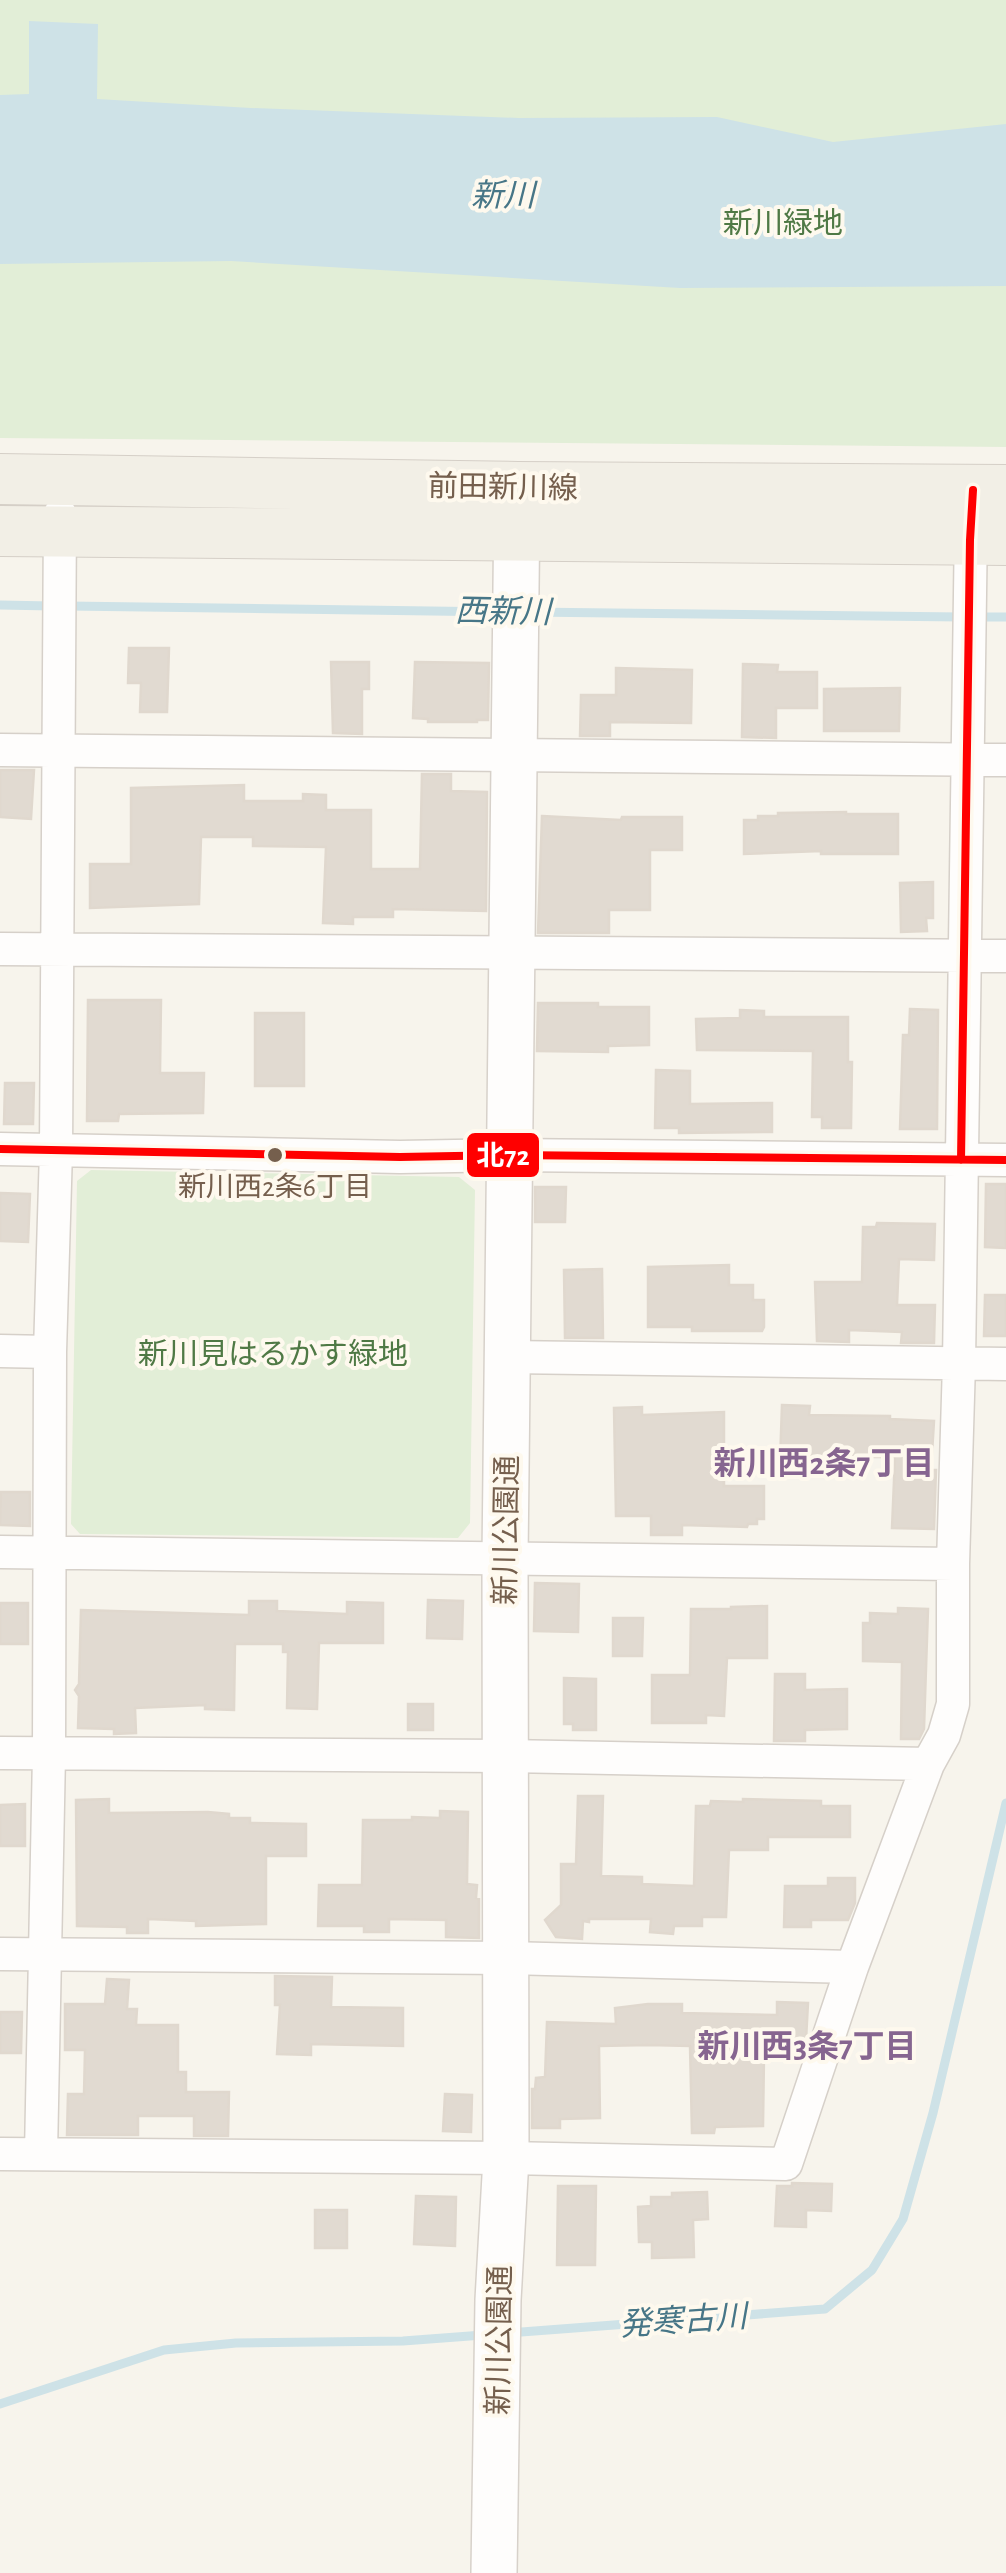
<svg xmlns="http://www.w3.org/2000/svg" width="1006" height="2573" viewBox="0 0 1006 2573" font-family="'Alegreya Sans','Noto Sans JP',sans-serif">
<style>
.green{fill:#e2eed7}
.water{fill:#cee2e7}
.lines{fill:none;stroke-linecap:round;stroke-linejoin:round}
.stream{stroke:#cee2e7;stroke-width:9}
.building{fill:#e1dad1;stroke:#e0d8ce;stroke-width:2.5}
.street-casing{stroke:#d6d0c9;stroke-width:35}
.secondary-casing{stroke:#d7d1ca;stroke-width:48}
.primary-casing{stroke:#d5cfc7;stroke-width:52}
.street{stroke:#fefdfc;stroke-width:32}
.secondary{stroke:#fefdfc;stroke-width:45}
.primary{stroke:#f2efe6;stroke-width:50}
.bus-1-casing{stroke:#fef9ee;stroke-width:15}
.bus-1{stroke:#f00;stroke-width:8}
.bus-dot{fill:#755f4d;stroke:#fef9ee;stroke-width:4}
.labels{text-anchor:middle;stroke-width:8;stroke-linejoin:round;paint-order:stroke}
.bus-label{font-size:28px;fill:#755f4d;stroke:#fef9ee}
.park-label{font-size:30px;fill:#4f7945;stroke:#fef9ee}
.street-label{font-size:30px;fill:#755f4d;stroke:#fef9ee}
.water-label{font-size:32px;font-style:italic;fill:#477687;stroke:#fef9ee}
.neighbourhood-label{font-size:32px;font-weight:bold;fill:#866590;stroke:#fef9ee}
.line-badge{stroke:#fef9ee;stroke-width:4}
.badge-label{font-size:28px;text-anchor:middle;font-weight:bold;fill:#fff}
</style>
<rect width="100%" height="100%" fill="#f7f4ec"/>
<path class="green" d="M0,0H1006V447L0,438Z
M91,1170L459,1177L475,1190L470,1523L458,1538L80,1534L71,1524L77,1181Z"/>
<path class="water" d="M29,21L98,24L97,99L251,108L519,118L717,117L833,142L1006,124V286L680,288L231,261L0,264V95L29,94Z"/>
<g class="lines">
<path class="stream" d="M0,605L52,606
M68,606L502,612
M528,612L962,617
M978,617H1006
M508,2333L825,2309L872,2270L903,2219L933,2113L1006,1803
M0,2404L164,2350L236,2343L403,2341L483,2335"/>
</g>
<path class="building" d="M129,648H169L167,712H140L141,683H128Z
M331,662H369V689H362V734L333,733Z
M415,662L489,663L488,720H477V722H428V719L413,718Z
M743,664L778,665L777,672H817V708H776V738L742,737Z
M616,668L692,670L691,723L610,722V736H580L581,695H616Z
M900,688L899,731H824V689Z
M0,770H34L31,819L0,817Z
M422,774H451V791L487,792L486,911L393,909V917H353V924L323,923L326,847L253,846V837H201L199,904L90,908V864H131V788L244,785V801H303V794L326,795V810H371V869H420Z
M846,812V814H898V854H821V851L744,854V820H758V816H778V813Z
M542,816L621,820L622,817H682V850H650V910H609V933H538Z
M933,882V918H926L927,931L901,932L900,883Z
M88,1000H161L160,1073H204L203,1113L119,1114L118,1121H87Z
M538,1003H598V1007H649V1045L608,1046V1052L537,1051Z
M910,1009L938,1010L937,1129H900L903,1035H909Z
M740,1010L764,1011V1017H848V1062H852L851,1128H822V1117H812L813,1051L697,1050L696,1019L740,1018Z
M255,1013H304V1086H255Z
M656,1070L690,1071V1104L772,1103V1132L679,1133V1128H655Z
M5,1083H34L33,1124H4Z
M986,1184H1006V1248L985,1247Z
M535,1187H566L565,1222H535Z
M0,1193L30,1194L28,1242L0,1241Z
M877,1223L935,1224L934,1260L899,1259L897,1305H935L934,1343H901L902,1332L849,1330V1342L817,1341L815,1282H862L863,1227H876Z
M729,1265V1285H753V1300H764V1327L762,1331H692V1327H648V1267Z
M602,1269L603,1338H565L564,1270Z
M985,1295H1006V1336H984Z
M782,1405L810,1406L809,1415L890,1416V1419L934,1421L931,1470H936L934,1529L892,1528L895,1457H851V1461L808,1460V1463L780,1462Z
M642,1407V1415L724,1412V1486H764V1519H757V1524H748L747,1527L682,1525V1535H651V1516H616L614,1408Z
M1,1492H30V1526L0,1525Z
M535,1583L579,1584L578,1632L534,1631Z
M428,1600L463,1601L462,1639L427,1638Z
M249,1601H277V1611L347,1614V1602L383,1603V1643H319L317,1709L287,1708L288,1652H283V1644H235L234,1710L205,1709V1705L135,1708L136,1733L114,1734V1729L78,1728L79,1696L75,1690L79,1684L81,1610L249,1615Z
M0,1603H28V1644H0Z
M767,1606V1658H727L724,1716L706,1715V1723H652V1675H690L691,1609H731V1607Z
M898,1608L928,1609L924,1729L919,1739H901L902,1662L863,1661V1623H870V1613L898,1614Z
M613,1618H643L642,1656H613Z
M775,1674H805V1690L847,1689V1729L805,1730V1741H774Z
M564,1678L596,1679V1730H573V1724H564Z
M408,1704H433V1730H408Z
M578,1796H603L601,1876L642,1877V1884L694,1886L696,1806H710L711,1801L743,1802V1799L821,1801V1806H850V1837H768V1850H729L726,1917H702V1926H674L673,1934L650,1932L651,1919H589V1922L583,1921L582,1939L556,1937L545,1920L561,1905V1864H576Z
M109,1799V1813L208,1812L229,1814V1818H250V1823L306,1824V1856H266V1924L196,1926V1921L148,1919V1933H127V1927L77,1926L76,1800Z
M25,1804V1846H0V1805Z
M440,1811L468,1812L467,1884L477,1885L476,1898L479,1899V1938L446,1937V1920L389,1919V1932H364V1926H318L319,1885H362L363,1820H412V1817L440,1818Z
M828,1878H855V1903L848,1920H811V1927H784L785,1886H828Z
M275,1976L332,1977L331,2007L403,2008V2046L311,2044V2055L277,2054L280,2005H275Z
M107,1979L129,1980L127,2009H137L136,2025H178V2072H186V2092H229L228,2136H194V2116H138V2135H67L68,2094H84L85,2050H65V2004H105Z
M777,2002L808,2003L806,2040L801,2058L764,2056L763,2126L715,2127L714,2133H692L690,2046L649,2045L599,2046L600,2118L560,2119V2128H532V2089H535L536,2078L545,2077L547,2022L616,2024L615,2008L648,2004H682V2013L777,2015Z
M0,2012H22L21,2053H0Z
M445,2094L472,2095L471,2132L443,2131Z
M792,2183L832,2184L831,2211L806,2210V2227L775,2226L777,2186H792Z
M558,2186H596L595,2265H557Z
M707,2192L708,2219L693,2220L694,2257L652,2258V2242H639L638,2207L651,2206V2197H672V2193Z
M416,2196L456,2197L455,2246L414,2244Z
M315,2210H347V2248H315Z"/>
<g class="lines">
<g class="street-casing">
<path id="street" d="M0,750L1006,760
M0,949L1006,956
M0,1149L400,1157L510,1155L1006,1160
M0,1351L50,1352
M508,1357L1006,1364
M0,1552L953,1564
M0,1753L505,1756L928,1764
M0,1954L506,1958L852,1967
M0,2154L506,2158L786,2164L852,1967L928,1764L944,1735L953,1704V1564L959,1363L971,524
M41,2154L49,1754L50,1352L56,1150L60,514"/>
</g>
<g class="secondary-casing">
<path id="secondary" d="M494,2573L498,2300L506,2158L505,1558L517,500"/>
</g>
<g class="primary-casing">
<path id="primary" d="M0,479L518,487L1006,490
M0,531L1006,540"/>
</g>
<use href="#street" class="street"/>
<use href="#secondary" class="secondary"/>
<use href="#primary" class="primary"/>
<g class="bus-1-casing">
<path id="bus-1" d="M0,1149L400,1157L510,1155L1006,1160
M961,1160L970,540L973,490"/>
</g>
<use href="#bus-1" class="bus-1"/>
</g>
<circle class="bus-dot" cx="275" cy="1155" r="9"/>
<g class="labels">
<g class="bus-label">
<text x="275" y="1196">新川西2条6丁目</text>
</g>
<g class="park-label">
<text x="783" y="233">新川緑地</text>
<text x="273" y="1364">新川見はるかす緑地</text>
</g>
<g class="street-label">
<text transform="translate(503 487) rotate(1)" y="10">前田新川線</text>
<text transform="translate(506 1530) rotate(-89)" y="10">新川公園通</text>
<text transform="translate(499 2340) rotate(-89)" y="10">新川公園通</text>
</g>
<g class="water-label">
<text x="503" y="206">新川</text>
<text transform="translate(503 611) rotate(1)" y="11">西新川</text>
<text transform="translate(683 2320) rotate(-4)" y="11">発寒古川</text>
</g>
<g class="neighbourhood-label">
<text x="824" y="1474">新川西2条7丁目</text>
<text x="807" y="2057">新川西3条7丁目</text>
</g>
</g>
<rect class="line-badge" x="465" y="1131" width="76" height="48" rx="10" fill="#f00"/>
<g class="badge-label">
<text x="503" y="1165">北72</text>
</g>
</svg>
